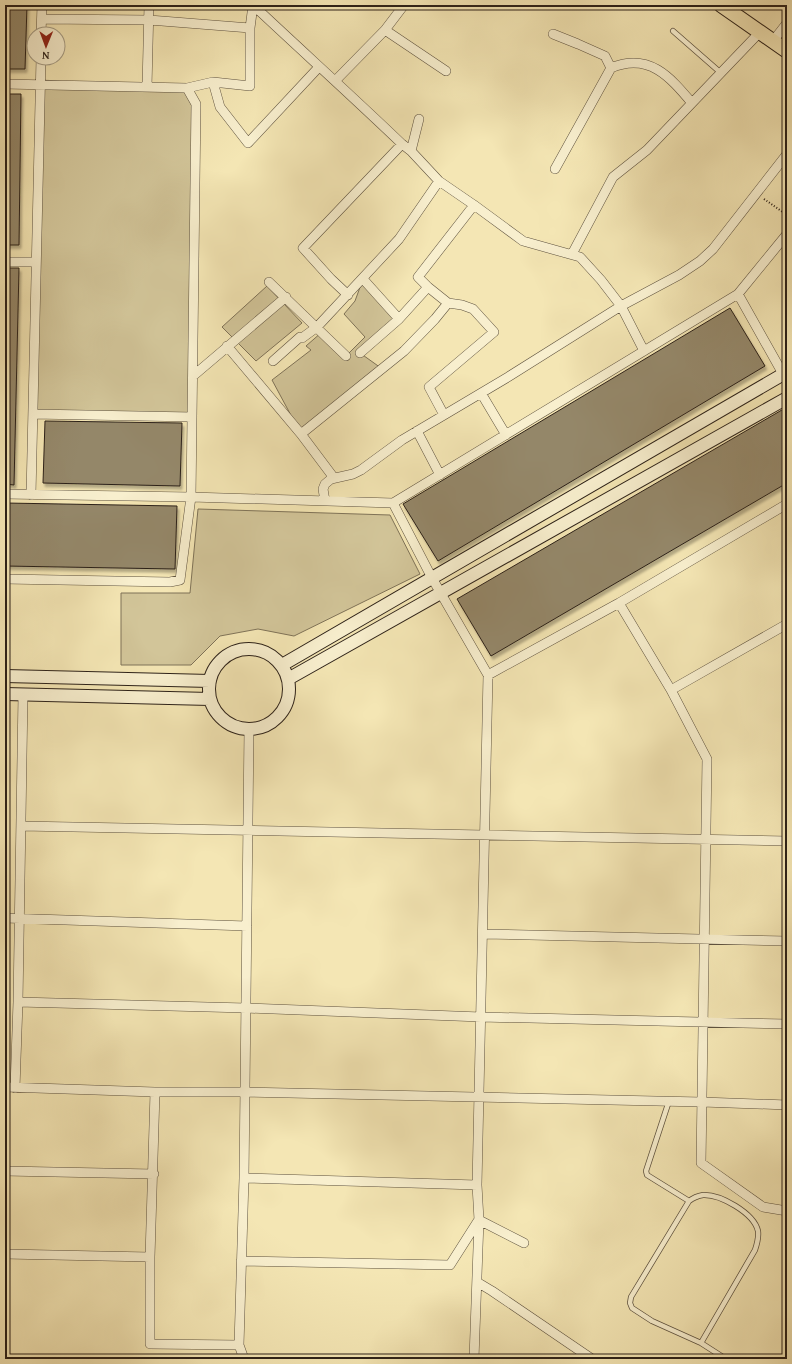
<svg xmlns="http://www.w3.org/2000/svg" width="792" height="1364" viewBox="0 0 792 1364" font-family="'Gentium Book Plus',serif">
<style>
.green{fill:#d2c599;stroke:#7f7358}
.building{fill:#948769;stroke:#2c2118;filter:url(#shadow)}
.lines{fill:none;stroke-linecap:round;stroke-linejoin:round}
.lane-casing{stroke:#5e523f;stroke-width:6}
.street-casing{stroke:#5e523f;stroke-width:10}
.secondary-casing{stroke:#2c2118;stroke-width:14}
.primary-casing{stroke:#2c2118;stroke-width:16}
.path{stroke:#2c2118;stroke-width:2;stroke-dasharray:1 2;stroke-linecap:butt}
.lane{stroke:#f8efce;stroke-width:4.5}
.street{stroke:#f8efce;stroke-width:9}
.secondary{stroke:#f8efce;stroke-width:12}
.primary{stroke:#f4e6b4;stroke-width:14}
</style>
<defs>
<filter id="shadow"><feDropShadow dx="2" dy="3.5" stdDeviation="1" flood-color="#0004"/></filter>
</defs>
<rect width="100%" height="100%" fill="#f4e6b4"/>
<filter id="stains"><feTurbulence type="fractalNoise" baseFrequency=".005" numOctaves="4"/><feColorMatrix values="0 0 0 0 .2 0 0 0 0 .09 0 0 0 0 .02 0 0 0 .5 -.17"/></filter>
<radialGradient id="worn" r=".72"><stop offset=".6" stop-color="#630" stop-opacity="0"/><stop offset="1" stop-color="#630" stop-opacity=".3"/></radialGradient>
<path class="green" d="M40,85L187,88L196,104L192,417L33,414Z
M363,279L399,319L360,353L381,368L301,434L272,380L311,350L306,346L322,332L346,356L365,337L344,314L355,301Z
M267,286L302,323L256,361L222,327Z
M198,509L390,515L420,574L294,636L258,629L220,636L191,665H121V593H190Z"/>
<path class="building" d="M5,5H27L25,69H5Z
M5,94H21L19,245H5Z
M5,268H19L14,485L5,484Z
M730,308L765,366L438,561L403,504Z
M787,407V483L491,656L457,599Z
M45,421L182,423L180,486L43,483Z
M5,503L177,506L175,569L5,566Z"/>
<g class="lines">
<g class="lane-casing">
<path id="lane" d="M673,31L721,73
M669,1101L646,1171L647,1175L689,1201
M701,1343L755,1250C757,1244 759,1238 758,1231C754,1213 720,1194 703,1195C697,1196 693,1198 689,1201L631,1297L630,1303L632,1308L652,1321L701,1343L726,1359"/>
</g>
<g class="street-casing">
<path id="street" d="M253,5C303,52 353,97 402,144L411,151L439,181L474,205L523,241L580,257L601,280L621,306L644,351
M784,5L787,7
M42,19L149,20L250,28
M385,30L446,71
M41,34L42,5
M553,34L578,44L605,56L611,68
M773,41L787,23
M336,80L385,30L404,5
M213,82L220,107L248,143L319,67
M5,84L187,88L213,82L250,86V28L253,5
M147,87L149,5
M411,151L419,119
M555,169L611,68C649,52 670,77 692,103
M572,254L613,177L647,150L760,32
M5,262H36
M363,279L399,319
M269,282L346,356
M428,287L448,303L462,305L473,309L494,332L429,387L444,415
M738,294L783,374
M348,295L331,279L303,248L402,144
M227,346L301,434L334,478
M360,353L399,319L428,287L418,277L474,205
M273,361L300,337L302,338L317,327L399,239L439,181
M193,376L286,297
M481,393L506,435
M33,414L192,417
M417,431L440,475
M301,434L404,351L435,319L448,303
M5,494L191,497L393,503L738,294L787,234
M31,495L41,58
M325,501L323,489L325,484L331,479L353,474L361,470L402,440L508,377L621,306L679,275L700,261L713,249L787,154
M393,503L432,578L488,675L477,1185L479,1220L474,1359
M5,579L170,582L180,580L191,497L196,104L187,88
M619,603L671,690L707,759L701,1163L763,1207L787,1211
M488,675L619,603L787,504
M671,690L787,624
M21,826L787,841
M5,918L247,926
M483,934L787,941
M18,1002L246,1008L481,1017L787,1024
M5,1087L155,1092H244L702,1102L787,1105
M15,1088L18,1002L23,695
M155,1092L150,1257V1344L239,1345
M5,1171L154,1174
M244,1178L477,1185
M479,1220L524,1243
M5,1254L150,1257
M241,1261L450,1265L478,1221
M477,1282L492,1291L592,1359
M244,1359L239,1345L244,1178L249,729"/>
</g>
<g class="secondary-casing">
<path id="secondary" d="M209 689a40 40 0 1 1 80 0a40 40 0 1 1-80 0Z
M282,665L787,372
M5,676L210,681
M288,679L787,398
M5,694L210,699"/>
</g>
<g class="primary-casing">
<path id="primary" d="M721,5L787,51"/>
</g>
<path class="path" d="M764,199L787,215"/>
<use href="#lane" class="lane"/>
<use href="#street" class="street"/>
<use href="#secondary" class="secondary"/>
<use href="#primary" class="primary"/>
</g>
<rect width="792" height="1364" fill="none" stroke="#f4e6b4" stroke-width="20"/>
<rect x="6" y="6" width="780" height="1352" fill="none" stroke="#2c2118" stroke-width="2"/>
<rect x="10" y="10" width="772" height="1344" fill="none" stroke="#2c2118"/>
<g transform="translate(46 46) rotate(181)"><circle r="19" fill="#f8efce" stroke="#a69d85"/>
<path d="M0-3L7 15L0 10L-7 15Z" fill="#8f2418"/>
<text y="-6" font-size="11" font-weight="bold" text-anchor="middle" fill="#2c2118">N</text>
</g>
<rect width="100%" height="100%" filter="url(#stains)"/>
<rect width="100%" height="100%" fill="url(#worn)"/>
</svg>
